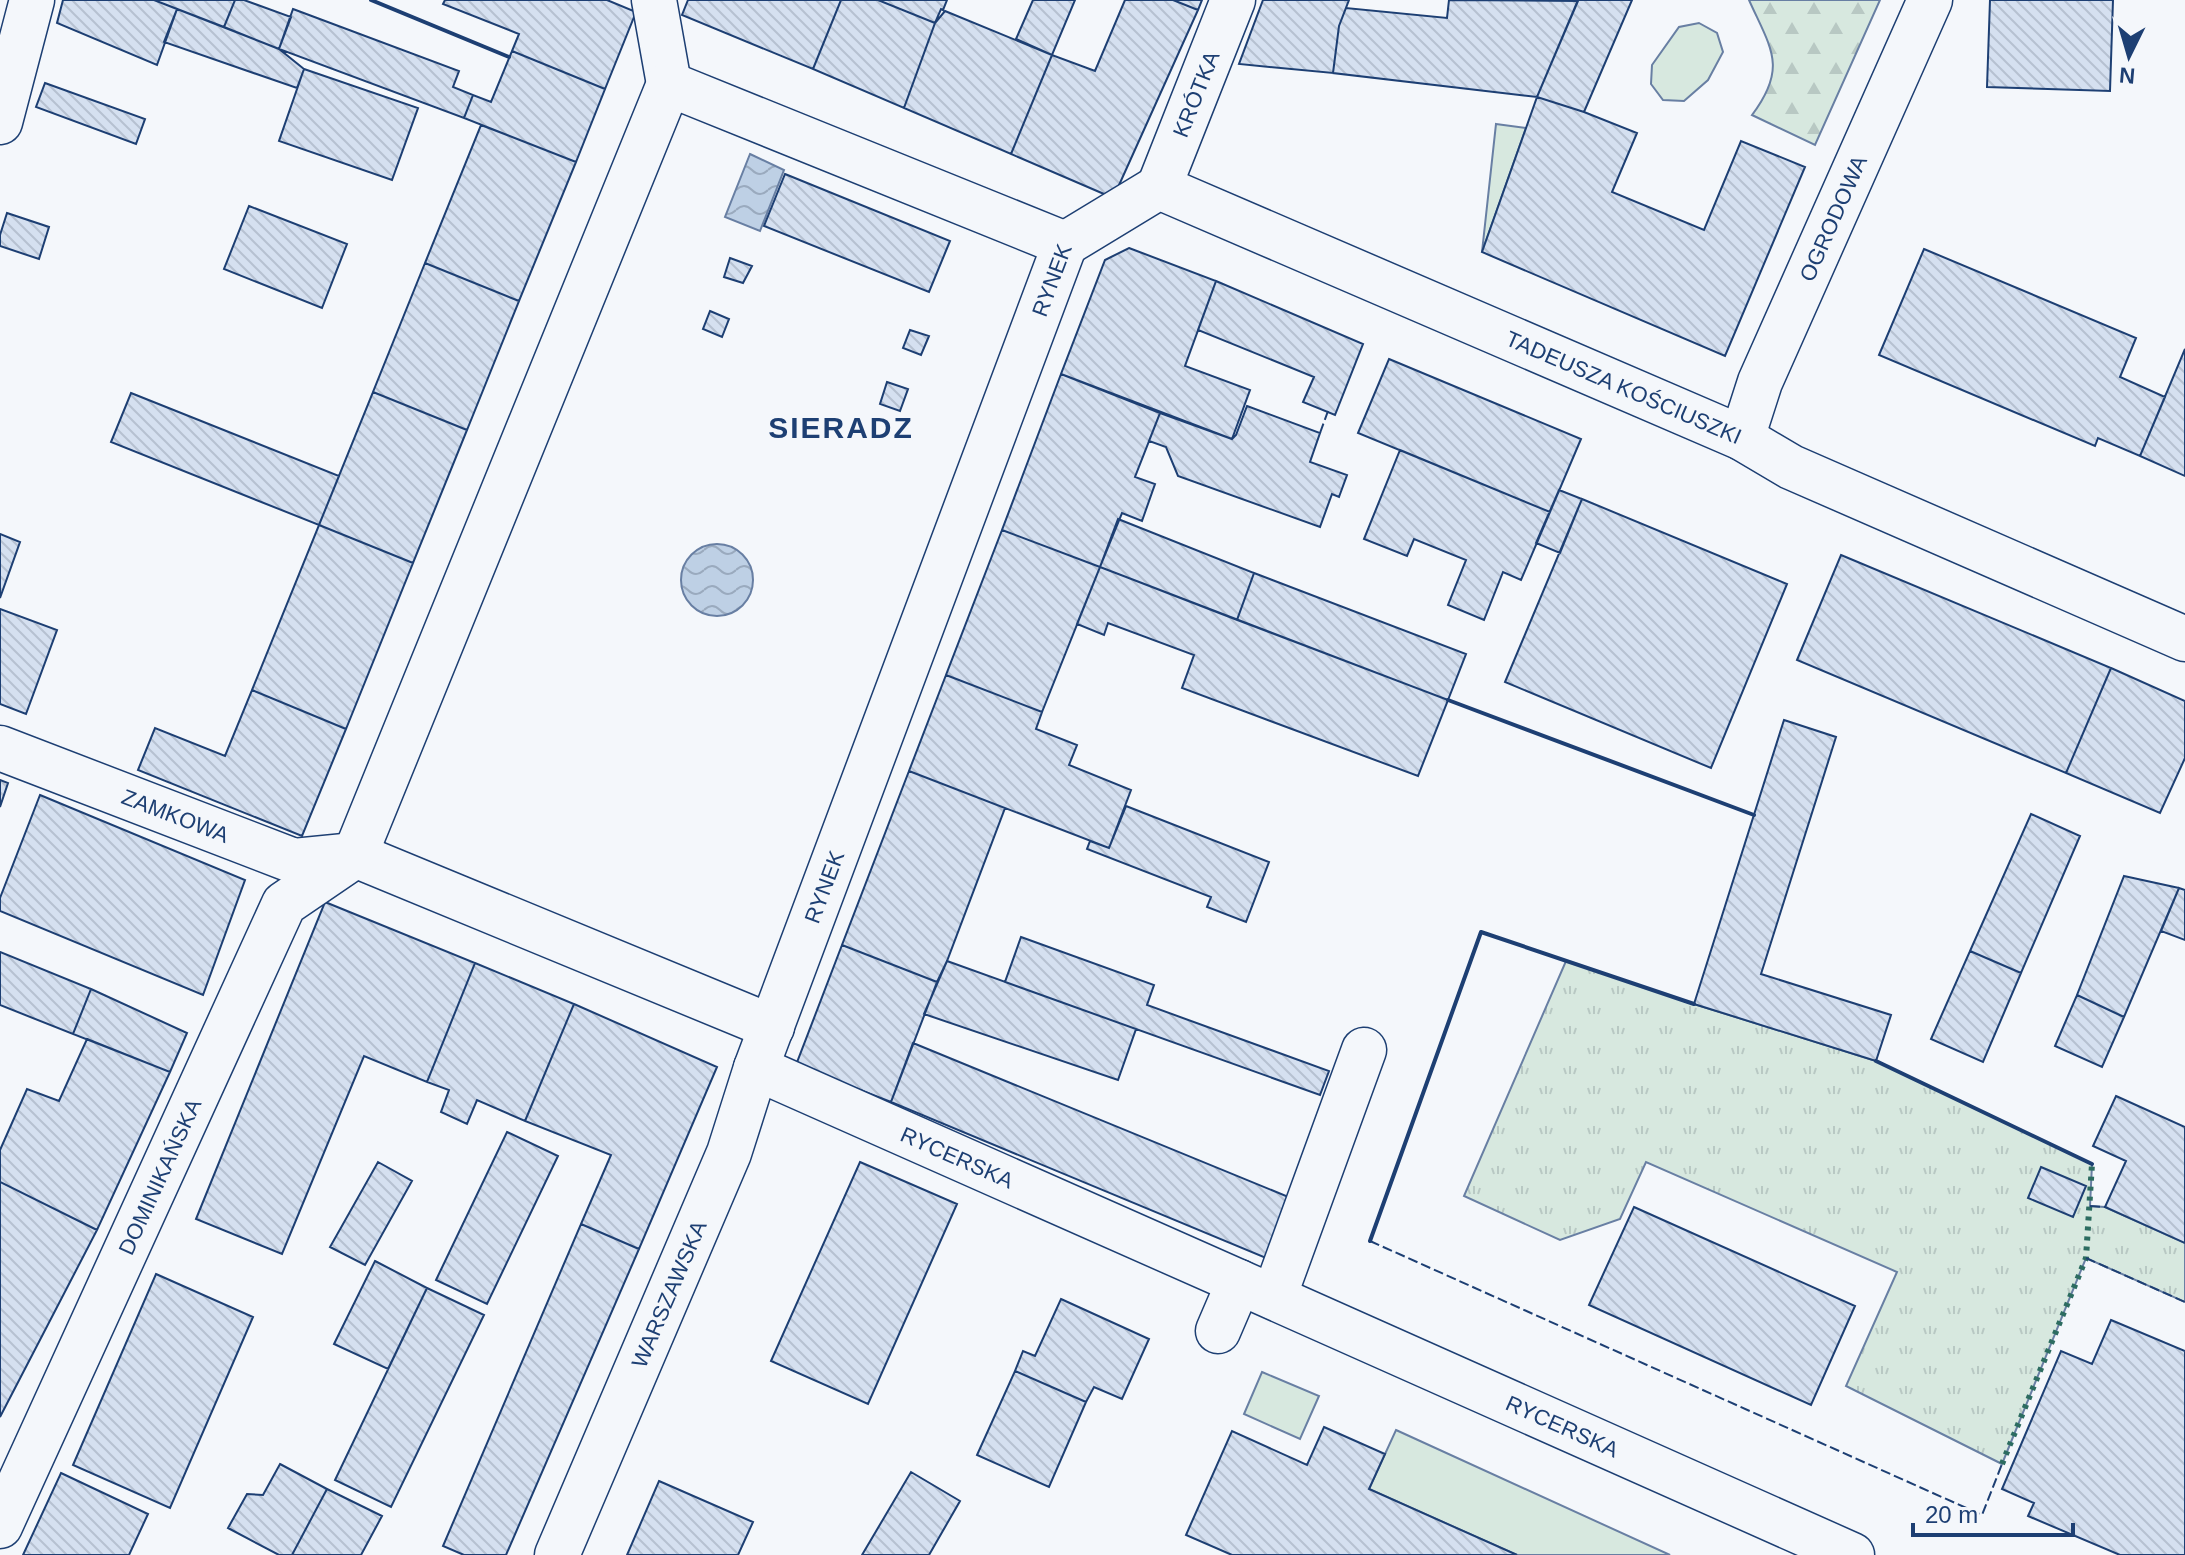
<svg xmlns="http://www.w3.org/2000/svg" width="2185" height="1555" viewBox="0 0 2185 1555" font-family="Arial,sans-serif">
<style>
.grass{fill:#d7e8df;stroke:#687fa3;stroke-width:2}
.forest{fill:url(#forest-firs);stroke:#687fa3;stroke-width:2}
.park{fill:url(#park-tufts);stroke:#687fa3;stroke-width:2}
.water{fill:url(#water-waves);stroke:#687fa3;stroke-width:2}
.building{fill:url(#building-back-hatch);stroke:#1d3f73;stroke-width:2}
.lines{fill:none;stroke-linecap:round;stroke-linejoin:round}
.minor-casing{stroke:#1d3f73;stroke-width:47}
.minor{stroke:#f4f7fb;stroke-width:44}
.hedge{stroke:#2c6c60;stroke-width:6;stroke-dasharray:4 6;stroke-linecap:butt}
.fence{stroke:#1d3f73;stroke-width:2;stroke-dasharray:10 4;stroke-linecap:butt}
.wall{stroke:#1d3f73;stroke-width:4}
.labels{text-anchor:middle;stroke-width:6;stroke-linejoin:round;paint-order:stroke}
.street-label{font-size:22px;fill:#1d3f73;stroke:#f4f7fb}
.district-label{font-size:30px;font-weight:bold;letter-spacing:2px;fill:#1d3f73;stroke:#f4f7fb}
</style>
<defs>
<pattern id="forest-firs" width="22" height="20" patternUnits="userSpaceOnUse" patternTransform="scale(2)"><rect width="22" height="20" fill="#d7e8df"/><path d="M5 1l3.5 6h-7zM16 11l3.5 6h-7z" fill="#b8c8c3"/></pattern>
<pattern id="park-tufts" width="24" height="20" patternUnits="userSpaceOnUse" patternTransform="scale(2)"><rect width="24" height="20" fill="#d7e8df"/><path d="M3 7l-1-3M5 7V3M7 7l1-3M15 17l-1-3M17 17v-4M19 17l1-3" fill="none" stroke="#b8c8c3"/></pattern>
<pattern id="water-waves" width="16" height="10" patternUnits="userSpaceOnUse" patternTransform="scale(2)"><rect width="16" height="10" fill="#bed0e5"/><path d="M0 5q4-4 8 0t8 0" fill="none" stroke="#9aaabe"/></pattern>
<pattern id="building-back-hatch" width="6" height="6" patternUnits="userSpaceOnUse" patternTransform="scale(2)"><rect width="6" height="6" fill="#d5e0f0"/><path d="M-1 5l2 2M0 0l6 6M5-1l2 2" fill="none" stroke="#b6c1d1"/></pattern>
</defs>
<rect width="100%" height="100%" fill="#f4f7fb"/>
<path class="grass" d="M1699,23L1717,33L1723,52L1708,80L1684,101L1663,100L1651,84L1652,65L1679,27Z
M1496,124L1526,128L1482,252Z
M1262,1372L1319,1396L1300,1439L1244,1414Z
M1396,1430L1670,1555H1517L1369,1489Z"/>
<path class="forest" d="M1749,0H1880L1815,145L1752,115C1788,67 1771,49 1749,0Z"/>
<path class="park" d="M1566,961L1694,1004L1876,1061L2092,1164L2090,1206L2105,1207L2185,1243V1302L2086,1258L2002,1464L1846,1386L1897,1272L1646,1162L1620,1219L1560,1240L1464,1196Z"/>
<path class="water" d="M750,154L784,170L760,231L725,217Z
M681 580a36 36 0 1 1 72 0a36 36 0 1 1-72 0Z"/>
<path class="building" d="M63,0H154L177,9L157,65L57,23Z
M154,0H235L224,27Z
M235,0H244L291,17L279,49L224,27Z
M445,0H607L636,12L605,89L512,51L519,34L443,4Z
M688,0H841L813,69L682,15Z
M841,0H878L935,23L904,108L813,69Z
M878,0H947L943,10L941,9L935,23Z
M1033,0H1075L1052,55L1016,39Z
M1125,0H1173L1198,10L1115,194L1111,197L1011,154L1052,55L1095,71Z
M1173,0H1202L1198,10Z
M1263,0H1349L1339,26L1333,73L1239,64Z
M1449,0L1578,1L1537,97L1333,73L1339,26L1346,8L1447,18Z
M1632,0L1584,112L1537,97L1578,0Z
M1990,0H2113L2110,91L1987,87Z
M177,9L279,49L304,69L297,88L164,42Z
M293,9L459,71L453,87L473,95L464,118L279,49Z
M945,11L1052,55L1011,154L904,108L935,23Z
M512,51L605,89L576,162L464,118L473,95L491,102Z
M304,69L418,108L392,180L279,141Z
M45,83L145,119L136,144L36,107Z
M1537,97L1584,112L1637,133L1612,192L1704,230L1741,141L1805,167L1725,356L1482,252Z
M481,125L576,162L519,301L425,263Z
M785,174L950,241L929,292L764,226Z
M249,206L347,244L322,308L224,269Z
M7,213L49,227L39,259L0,246V235Z
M1129,248L1216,281L1185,366L1250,390L1232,439L1061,374L1105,260Z
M1924,249L2136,338L2120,377L2165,397L2140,456L2098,438L2095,446L1879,355Z
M730,258L752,266L743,283L724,277Z
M425,263L519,301L467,430L373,392Z
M1216,281L1363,344L1335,415L1303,402L1314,377L1198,330Z
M710,311L729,319L722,337L703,329Z
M910,330L929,336L921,355L903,348Z
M2185,349V476L2140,456Z
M1389,359L1581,439L1550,512L1358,433Z
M1061,374L1160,413L1135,477L1155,484L1142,521L1122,513L1100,567L1002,530Z
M887,382L908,389L900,411L880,404Z
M373,392L467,430L413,563L319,525Z
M131,393L339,476L319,525L111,442Z
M1247,406L1320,433L1310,462L1347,475L1339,497L1332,494L1320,527L1178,476L1166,447L1149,441L1160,413L1232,439L1236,435Z
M1400,450L1550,512L1521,580L1503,572L1484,620L1448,605L1466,560L1414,539L1407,556L1364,539Z
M1559,490L1582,499L1560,553L1536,543Z
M1582,499L1787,584L1711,768L1505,682Z
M1118,519L1254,573L1237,620L1100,567Z
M319,525L413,563L346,729L252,690Z
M1002,530L1100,567L1042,712L946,675Z
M0,534L20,542L0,598Z
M1841,555L2111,668L2066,773L1797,660Z
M1100,567L1448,700L1418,776L1182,688L1194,655L1108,623L1104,635L1077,624Z
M1254,573L1466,654L1448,700L1237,620Z
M0,609L57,630L26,714L0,704Z
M2111,668L2185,701V758L2160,813L2066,773Z
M946,675L1042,712L1036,729L1077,745L1069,765L1131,790L1109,848L909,771Z
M252,690L346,729L302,836L138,770L155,728L225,756Z
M1784,720L1836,737L1761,974L1891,1015L1876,1061L1694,1004Z
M909,771L1005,808L947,961L937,982L842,945Z
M0,780L8,783L0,807Z
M40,795L245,880L203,995L0,911V898Z
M1126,806L1269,862L1246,922L1207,907L1211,897L1087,849L1090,841L1109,848Z
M2031,814L2080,836L2021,973L1970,951Z
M2124,876L2179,888L2124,1017L2077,995Z
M2179,888L2185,890V940L2161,931Z
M325,902L475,963L427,1082L364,1056L282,1254L196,1219Z
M1021,937L1154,985L1147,1005L1329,1071L1320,1095L1005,982Z
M842,945L937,982L891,1102L796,1065Z
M1970,951L2021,973L1983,1062L1931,1039Z
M0,952L91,989L73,1034L0,1005Z
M947,961L1136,1029L1118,1080L924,1014Z
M475,963L574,1004L525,1121L477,1100L467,1124L441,1112L449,1090L427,1082Z
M91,989L187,1033L170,1072L73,1034Z
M2077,995L2124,1017L2102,1067L2055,1046Z
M574,1004L717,1067L639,1249L581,1224L611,1155L525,1121Z
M87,1039L170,1072L97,1230L0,1182V1150L27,1089L59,1101Z
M913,1043L1291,1198L1266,1258L891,1102Z
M2116,1096L2185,1127V1243L2105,1207L2126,1161L2093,1146Z
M507,1132L558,1156L487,1304L436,1280Z
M378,1162L412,1181L365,1265L330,1247Z
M860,1162L957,1204L868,1404L771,1361Z
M2041,1167L2086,1186L2073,1217L2028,1198Z
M0,1182L97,1230L0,1417Z
M1634,1207L1855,1306L1811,1405L1589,1305Z
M581,1224L639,1249L506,1555H464L443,1546Z
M375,1261L427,1288L388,1369L334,1344Z
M156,1274L253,1317L170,1508L73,1465Z
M427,1288L484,1315L391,1507L335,1480Z
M1061,1299L1149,1339L1122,1399L1094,1387L1086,1402L1015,1371L1023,1351L1035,1356Z
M2111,1320L2185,1351V1555H2120L2028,1516L2034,1503L2002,1489L2061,1351L2092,1364Z
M1015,1371L1086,1402L1049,1487L977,1455Z
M1324,1427L1385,1454L1369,1489L1517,1555H1232L1186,1535L1232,1431L1307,1465Z
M280,1464L327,1489L292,1555H279L228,1528L247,1494L263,1495Z
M911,1472L960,1501L929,1555H862Z
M61,1473L148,1514L129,1555H23Z
M659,1481L753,1522L738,1555H627Z
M327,1489L382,1516L361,1555H292Z"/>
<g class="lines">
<g class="minor-casing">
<g id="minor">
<path d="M654,0L669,84"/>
<path d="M0,122L32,0"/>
<path id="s1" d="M1159,187L1233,0"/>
<path id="s2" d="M1065,244L1159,187L1742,438L1791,467L2185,639"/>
<path id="s3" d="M1742,438L1760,382L1930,0"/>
<path id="s4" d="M0,748L294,861L355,855L772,1027"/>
<path d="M355,855L669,84"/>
<path id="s5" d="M756,1068L1239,1282L1218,1331"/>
<path id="s6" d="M1239,1282L1852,1555"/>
<path d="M1274,1297L1364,1050"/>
<path id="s7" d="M0,1526L284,904L353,857"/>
<path id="s8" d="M557,1555L729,1153L756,1068L1065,244L669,84"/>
</g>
</g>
<use href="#minor" class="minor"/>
<path class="hedge" d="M2002,1464L2086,1258L2092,1164"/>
<path class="fence" d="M1320,433L1328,411
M2090,1206L2105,1207
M1370,1241L1982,1515L2002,1464
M2086,1258L2185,1302"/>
<path class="wall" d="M371,0L509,57
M1448,700L1754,815
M1876,1061L2092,1164
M1370,1241L1481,932L1694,1004"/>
</g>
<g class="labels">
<g class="street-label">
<text dy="8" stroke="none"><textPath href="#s1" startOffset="100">KRÓTKA</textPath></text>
<text dy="8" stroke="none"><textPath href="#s3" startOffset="238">OGRODOWA</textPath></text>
<text dy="8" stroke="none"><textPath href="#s8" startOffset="1368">RYNEK</textPath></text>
<text dy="8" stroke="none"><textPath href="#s2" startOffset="616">TADEUSZA KOŚCIUSZKI</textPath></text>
<text dy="8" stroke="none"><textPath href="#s4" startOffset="188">ZAMKOWA</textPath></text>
<text dy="8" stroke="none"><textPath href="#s8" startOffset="720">RYNEK</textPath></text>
<text dy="8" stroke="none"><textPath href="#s5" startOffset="220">RYCERSKA</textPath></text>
<text dy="8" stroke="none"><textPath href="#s7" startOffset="384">DOMINIKAŃSKA</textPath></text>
<text dy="8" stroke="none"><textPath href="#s8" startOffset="284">WARSZAWSKA</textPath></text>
<text dy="8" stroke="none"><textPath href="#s6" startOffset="354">RYCERSKA</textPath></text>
</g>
<g class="district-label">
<text x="841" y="438">SIERADZ</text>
</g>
</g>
<g transform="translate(2129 56) rotate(185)" stroke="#f4f7fb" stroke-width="6" paint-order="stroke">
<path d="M0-6L14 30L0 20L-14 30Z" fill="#1d3f73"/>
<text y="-12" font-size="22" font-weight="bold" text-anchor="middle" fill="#1d3f73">N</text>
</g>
<path d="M1913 1523v12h160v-12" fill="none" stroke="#1d3f73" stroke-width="4"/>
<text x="1925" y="1523" font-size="24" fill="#1d3f73" stroke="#f4f7fb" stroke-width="6" paint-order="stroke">20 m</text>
</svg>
